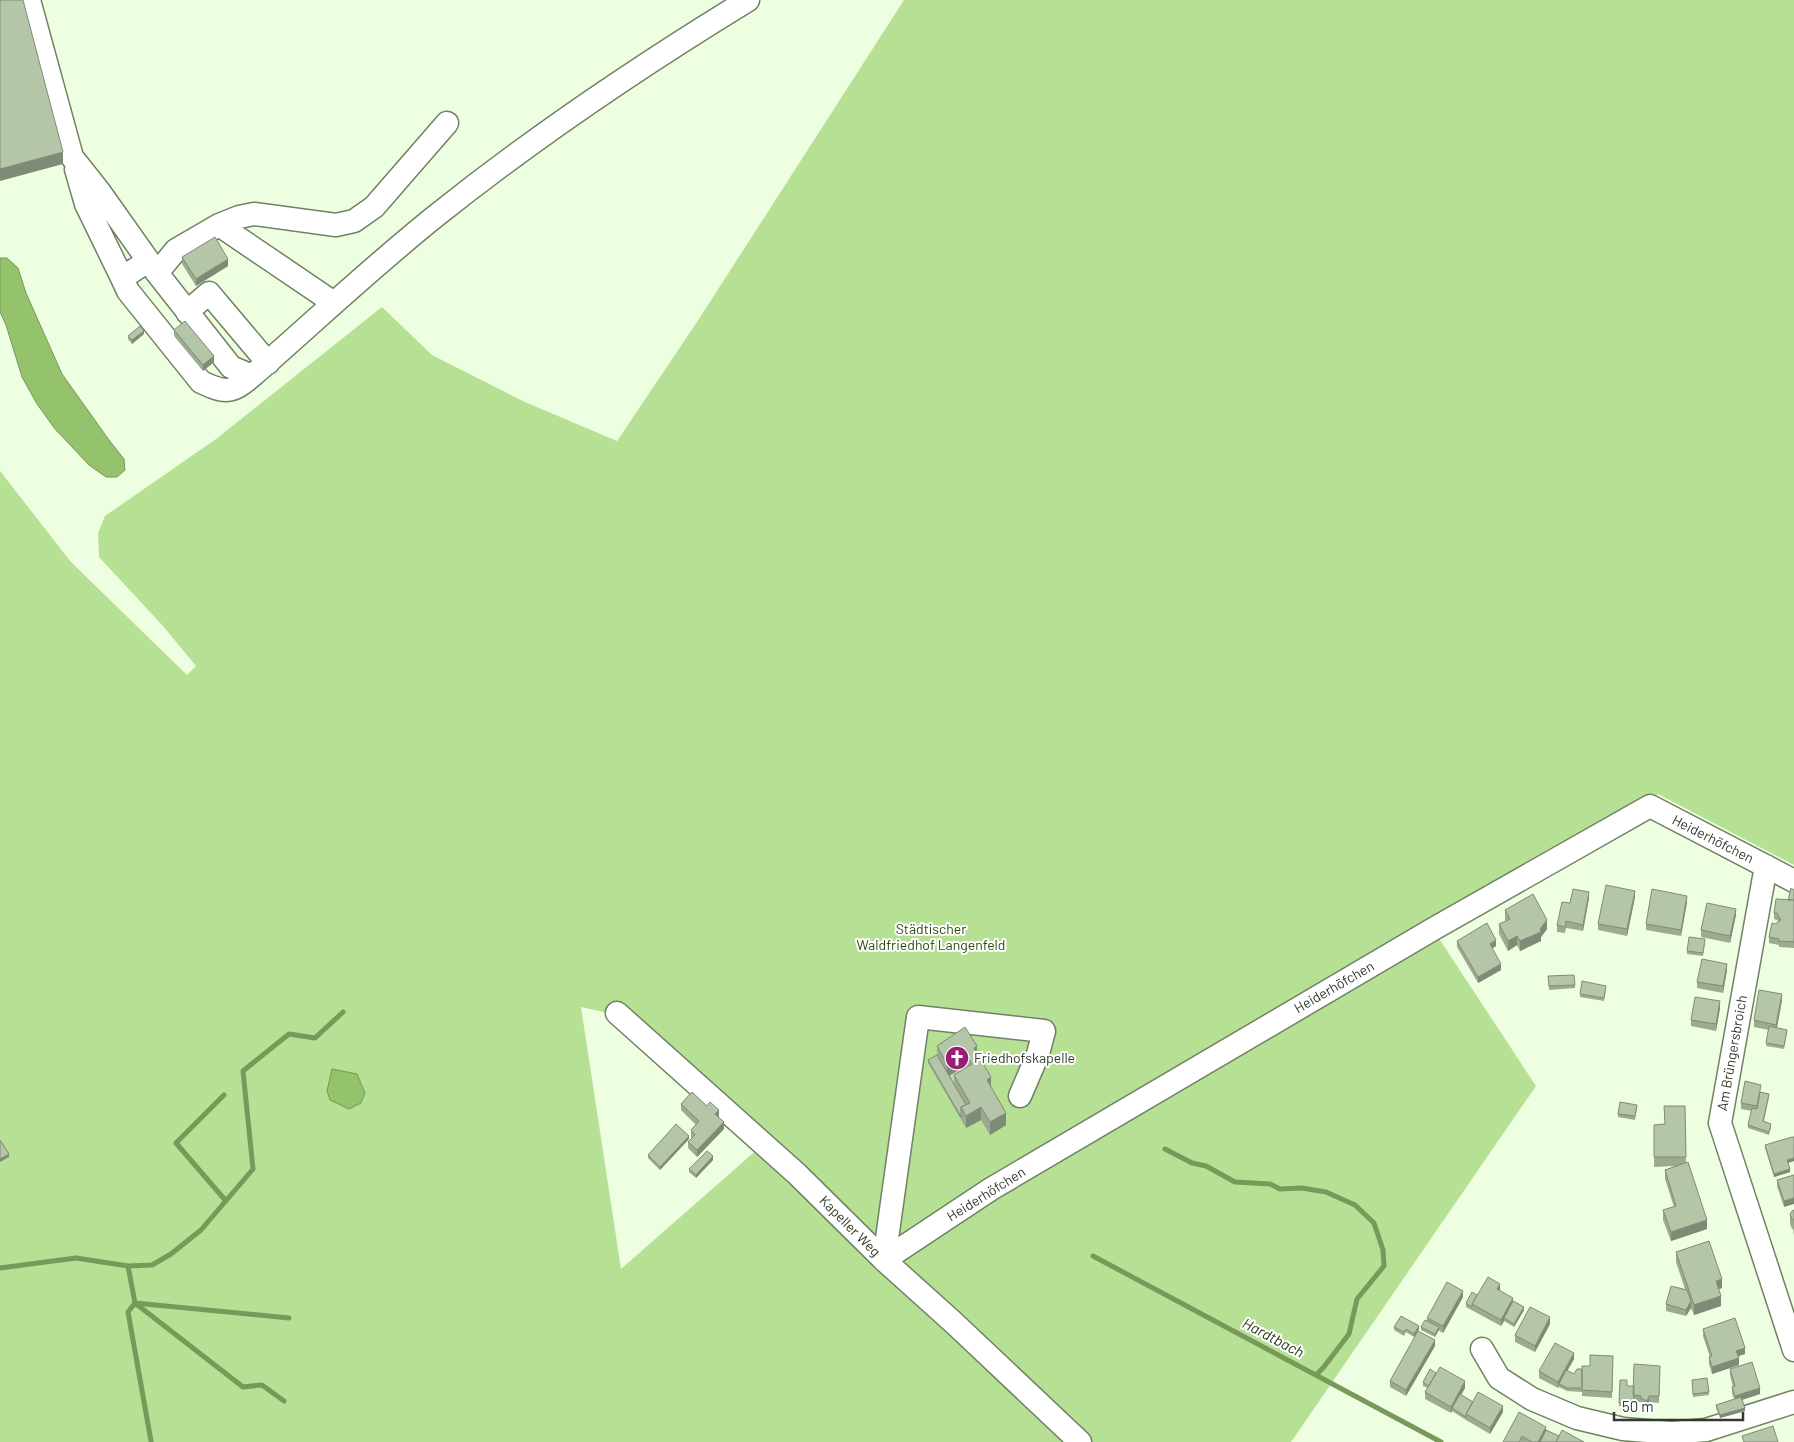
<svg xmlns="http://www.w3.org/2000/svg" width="1794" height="1442" viewBox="0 0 1794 1442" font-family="Barlow,sans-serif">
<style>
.green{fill:#b6e093;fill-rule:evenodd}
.water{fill:#95c26c;stroke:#779959}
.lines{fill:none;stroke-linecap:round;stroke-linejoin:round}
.stream{stroke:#779959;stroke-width:5}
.minor-casing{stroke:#718165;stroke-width:25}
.minor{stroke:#fff;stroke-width:22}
.wall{fill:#9caa90;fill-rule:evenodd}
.shaded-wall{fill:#7f8b76}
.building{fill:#b5c6a8;stroke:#7f8b76}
.labels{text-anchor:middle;stroke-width:4;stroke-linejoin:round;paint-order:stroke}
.street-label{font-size:14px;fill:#32392d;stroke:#fff}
.park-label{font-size:14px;fill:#2d4a0c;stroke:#fff}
.poi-label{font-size:14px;fill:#32392d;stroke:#fff;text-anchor:start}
.water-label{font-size:15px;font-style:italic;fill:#263815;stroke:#fff}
</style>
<rect width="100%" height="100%" fill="#edffe0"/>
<path class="green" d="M904,0H1794V865L1658,794L1438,937L1536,1086L1291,1442H0V471L71,562L187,675L196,666L163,626L99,557L98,533L105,516L216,439L382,307L432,355L525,402L617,441L697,322ZM581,1007L604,1012L760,1147L621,1269Z"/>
<path class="water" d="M0,258H7L18,268L26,293L62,374L109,440L124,459L125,470L117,477H106L89,465L55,429L37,404L22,377L6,325L0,312Z
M332,1069L357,1074L365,1093L361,1103L349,1109L330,1100L327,1091Z"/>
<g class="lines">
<path class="stream" d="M224,1095L176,1143L226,1201
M1165,1149L1192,1163L1206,1166L1235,1182L1270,1184L1280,1189L1302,1188L1326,1192L1355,1205L1374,1223L1383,1250L1384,1266L1357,1299L1349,1334L1323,1368L1317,1374
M1093,1256L1441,1442
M128,1266L135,1303L243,1387L262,1385L284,1401
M0,1268L76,1258L128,1266L152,1265L171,1254L201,1230L253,1169L243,1071L289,1034L315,1038L343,1012
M151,1441L128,1312L135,1303L289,1318"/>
<g class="minor-casing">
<path id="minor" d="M29,0L72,157L99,191L157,273L231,367L252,376C314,322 373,266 437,215C536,136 640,66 748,0
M76,169L86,204L122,278
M219,225L334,303
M148,261L122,278L128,291L201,382C225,393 231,394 252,376
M157,273L176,250L219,225L239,217L254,214L336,225L354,221L374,207L447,123
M187,312L209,293L268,363
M1766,866L1720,1123L1794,1350
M617,1013L797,1174L884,1260L954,1323L1080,1442
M884,1260L991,1189L1435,928L1650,806L1794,881
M884,1260L918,1017L1044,1031L1038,1054L1020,1096
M1482,1349L1499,1378L1532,1399L1577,1418L1623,1429L1672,1433L1706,1430L1794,1402"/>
</g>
<use href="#minor" class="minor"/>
</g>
<path class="wall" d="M182,257L228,266L196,286L182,264Z
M174,330L214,362L203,371L174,336Z
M144,334L132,344L128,339V336Z
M1794,890V948L1779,947V945L1769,943V937L1775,924L1778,922L1777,920L1774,919V913L1788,900Z
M1635,897L1627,936L1598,930V924Z
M1589,898L1583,931L1566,928L1565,933L1557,932V925L1570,903Z
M1687,902L1681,936L1646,930V924Z
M1505,910L1547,929L1541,937V941L1520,951L1517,945L1508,951L1499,934V924L1506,921L1505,920Z
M1736,915L1730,943L1701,937V930Z
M1457,941L1496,946L1492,948L1501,970L1478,983L1457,947Z
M1705,942L1703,956L1687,954V951Z
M1727,970L1723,993L1697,988V982Z
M1548,976L1575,985V988L1549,990Z
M1606,989L1604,1001L1580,997V994Z
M1782,1000L1777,1028L1787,1033L1784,1049L1766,1046L1769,1030L1754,1027V1020Z
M1720,1008L1716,1031L1691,1026V1020Z
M937,1046L977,1053L1006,1125L990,1135L981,1120L966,1128L928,1063V1060L937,1055ZM965,1066L966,1068L954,1075V1084L949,1076Z
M1761,1092L1769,1097L1764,1121L1771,1127L1769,1135L1748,1128V1125L1752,1111L1741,1109V1103Z
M681,1104L719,1117L724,1129L697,1157L688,1148V1142L692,1138L691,1137V1130L696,1125L681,1110Z
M1685,1106L1686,1163L1707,1229L1671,1241L1663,1220V1210L1674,1207L1665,1179V1170L1675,1166L1654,1167V1125L1664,1124Z
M1637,1108L1635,1120L1618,1117V1114Z
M1794,1137V1161L1788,1163L1790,1172L1774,1177L1765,1148V1145Z
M689,1139L660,1170L648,1158V1155Z
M713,1160L696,1178L689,1172V1169Z
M1794,1175L1784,1207L1777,1186V1180Z
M1794,1210V1236L1793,1229H1792L1790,1224V1214Z
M1676,1252L1722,1288L1719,1289L1721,1306L1694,1315L1691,1308L1686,1316L1666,1311V1304L1685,1289L1676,1262Z
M1500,1290V1291L1524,1310L1514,1327L1504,1321L1501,1326L1466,1307V1303L1477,1295Z
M1463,1297L1443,1333L1438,1330L1435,1337L1421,1330V1327L1427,1321V1318Z
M1550,1324L1535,1352L1515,1342V1335Z
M1394,1327L1419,1329L1414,1337L1406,1332L1404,1336L1394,1330Z
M1703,1329L1745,1354L1738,1356L1739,1365L1712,1374L1709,1364V1357H1710L1703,1336Z
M1435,1346L1406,1396L1390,1387V1381Z
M1613,1356L1612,1398L1582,1396V1392L1567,1391L1559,1387L1558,1388L1539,1378V1371L1574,1359L1567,1371L1574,1374L1582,1369Z
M1660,1366L1659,1403L1649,1402L1647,1408L1641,1405V1402H1634V1407L1619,1406L1620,1380L1627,1386H1634Z
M1730,1369L1760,1394L1742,1400L1745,1411L1720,1418L1716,1408V1405L1734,1399L1732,1393V1387H1733L1730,1375Z
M1423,1382L1465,1388L1461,1395L1473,1402L1503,1412L1490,1434L1466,1420L1452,1411L1451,1413L1425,1399V1392L1428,1388L1423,1386Z
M1692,1383L1709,1392V1395L1693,1397Z
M1546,1430L1559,1436L1584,1442H1503Z"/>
<path class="shaded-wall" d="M63,152V164L0,181V169Z
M228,259V266L196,286V279Z
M144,331V334L132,344V340Z
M214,356V362L203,371V365Z
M1635,891V897L1627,936V929Z
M1589,892V898L1583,931V925Z
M1687,896V902L1681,936V930Z
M1736,909V915L1730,943V936Z
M1547,920V929L1541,937V941L1520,951V941L1540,929Z
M1517,936V945L1508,951V941Z
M1496,940V946L1490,950V944Z
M1501,964V970L1478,983V977Z
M1727,964V970L1723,993V986Z
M1782,994V1000L1776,1031V1025Z
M1720,1001V1008L1716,1031V1024Z
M977,1046V1058L974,1048Z
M965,1053V1066L947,1077V1064Z
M991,1077V1090L987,1080Z
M981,1107V1120L966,1128V1116Z
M719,1110V1117L715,1121V1114Z
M1006,1113V1125L990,1135V1122Z
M724,1122V1129L697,1157V1150Z
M689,1136V1139L660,1170V1167Z
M9,1154V1157L0,1162V1159Z
M713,1156V1160L696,1178V1175Z
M1794,1158V1161L1787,1163V1160Z
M1790,1169V1172L1774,1177V1174Z
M1794,1198V1204L1784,1207V1201Z
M1707,1220V1229L1671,1241V1232Z
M1722,1279V1288L1716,1290V1281Z
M1500,1284V1290L1497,1296V1289Z
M1463,1291V1297L1443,1333V1326Z
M1721,1296V1306L1694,1315V1305Z
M1513,1298V1304L1504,1318V1321L1501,1326V1320Z
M1691,1301V1308L1686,1316V1310Z
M1524,1307V1310L1514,1327V1324Z
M1550,1317V1324L1535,1352V1346Z
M1419,1326V1329L1414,1337V1334Z
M1439,1327V1330L1435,1337V1334Z
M1435,1340V1346L1406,1396V1390Z
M1745,1348V1354L1736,1357V1351Z
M1574,1353V1359L1560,1384H1559L1558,1388V1382Z
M1739,1358V1365L1712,1374V1367Z
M1465,1381V1388L1453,1409L1452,1408V1411L1451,1413V1407Z
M1760,1388V1394L1735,1402V1396Z
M1649,1396V1402L1647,1408V1401Z
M1503,1406V1412L1490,1434V1428Z
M1745,1408V1411L1720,1418V1415Z
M1546,1427V1433L1541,1442H1538Z"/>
<path class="building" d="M0,0H23L63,152L0,169Z
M215,237L228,259L196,279L182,257Z
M185,321L214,356L203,365L174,330Z
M140,326L144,331L132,340L128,336Z
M1606,885L1635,891L1627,929L1598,924Z
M1791,888L1794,890V900H1788Z
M1573,889L1589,892L1583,925L1566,921L1565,927L1557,925L1562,902L1570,903Z
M1652,889L1687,896L1681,930L1646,924Z
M1533,894L1547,920L1540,929L1541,932L1520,941L1517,936L1508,941L1499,924L1510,919L1505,910Z
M1776,899L1794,900V942L1779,941V939L1769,937L1772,923L1775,924L1781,920L1777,913H1774Z
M1707,903L1736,909L1730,936L1701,930Z
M1487,923L1496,940L1490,944L1501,964L1478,977L1457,941Z
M1689,937L1705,939L1703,953L1687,951Z
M1702,959L1727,964L1723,986L1697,982Z
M1574,975L1575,985L1549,986L1548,976Z
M1582,981L1606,986L1604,998L1580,994Z
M1759,990L1782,994L1776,1025L1754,1020Z
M1695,997L1720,1001L1716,1024L1691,1020Z
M1769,1026L1787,1030L1784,1046L1766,1043Z
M965,1027L977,1046L974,1048L991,1077L987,1080L1006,1113L990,1122L981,1107L966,1116L961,1107L970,1103L954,1075L972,1064L965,1053L947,1064L937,1046Z
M937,1055L966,1105L961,1107V1117L928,1060Z
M1745,1081L1761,1085L1757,1106L1741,1103Z
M692,1092L707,1106L710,1102L719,1110L715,1114L724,1122L697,1150L688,1142L695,1135L691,1130L699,1121L681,1104Z
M1760,1092L1769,1094L1763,1121L1771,1124L1769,1132L1748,1125L1752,1108L1757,1109Z
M1620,1102L1637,1105L1635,1116L1618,1114Z
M1664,1106H1685L1686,1157H1654V1125L1665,1124Z
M676,1124L689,1136L660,1167L648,1155Z
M1792,1137H1794V1158L1787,1160L1790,1169L1774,1174L1765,1145Z
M0,1140L9,1154L0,1159Z
M707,1151L713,1156L696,1175L689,1169Z
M1688,1162L1707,1220L1671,1232L1663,1210L1676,1206L1665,1170Z
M1794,1175V1198L1784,1201L1777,1180Z
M1794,1210V1220L1792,1219L1790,1214L1792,1211Z
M1709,1241L1722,1279L1716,1281L1721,1296L1694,1305L1676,1252Z
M1488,1277L1500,1284L1497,1289L1513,1298L1501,1320L1472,1304Z
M1447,1282L1463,1291L1443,1326L1427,1318Z
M1671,1286L1687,1290L1691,1301L1686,1310L1666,1304Z
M1472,1292L1477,1295L1472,1304V1307L1466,1303Z
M1513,1301L1524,1307L1514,1324L1504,1318Z
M1530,1307L1550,1317L1535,1346L1515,1335Z
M1401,1316L1419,1326L1414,1334L1406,1329L1404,1332L1394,1327Z
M1735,1318L1745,1348L1736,1351L1739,1358L1712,1367L1709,1357L1712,1356L1703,1329Z
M1425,1320L1439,1327L1435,1334L1421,1327Z
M1418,1331L1435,1340L1406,1390L1390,1381Z
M1555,1343L1574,1353L1558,1382L1539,1371Z
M1590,1355L1613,1356L1612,1392L1582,1390V1366H1590Z
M1752,1362L1760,1388L1735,1396L1732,1387L1735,1386L1730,1369Z
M1634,1364L1660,1366L1659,1396H1649L1647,1401L1641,1398V1396L1633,1395Z
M1440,1367L1465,1381L1451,1407L1425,1392Z
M1430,1369L1436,1373L1429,1386L1423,1382Z
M1577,1369H1582V1388H1567L1559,1384L1566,1370L1574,1374Z
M1707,1378L1709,1392L1693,1394L1692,1380Z
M1620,1380H1627V1386H1634V1403H1619Z
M1478,1392L1503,1406L1490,1428L1466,1414Z
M1460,1394L1473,1402L1466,1414V1417L1452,1408Z
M1741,1397L1745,1408L1720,1415L1716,1405Z
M1519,1412L1546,1427L1538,1442H1532L1522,1436L1519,1442H1503Z
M1773,1426L1778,1442H1744L1742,1436Z
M1546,1430L1559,1436L1556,1442H1540Z
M1562,1430L1584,1442H1556Z"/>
<defs>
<g id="church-disc" transform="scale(1.25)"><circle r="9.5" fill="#981d77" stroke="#fff"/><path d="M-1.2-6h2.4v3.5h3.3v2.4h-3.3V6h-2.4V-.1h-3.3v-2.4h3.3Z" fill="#fff"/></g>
</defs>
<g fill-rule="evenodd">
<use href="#church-disc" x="957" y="1058"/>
</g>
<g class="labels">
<g class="street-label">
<text transform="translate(1713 839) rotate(27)" y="5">Heiderhöfchen</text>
<text transform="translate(1334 987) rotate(-30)" y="5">Heiderhöfchen</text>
<text transform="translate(1732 1053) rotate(-80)" y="5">Am Brüngersbroich</text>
<text transform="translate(986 1194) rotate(-32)" y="5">Heiderhöfchen</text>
<text transform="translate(850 1226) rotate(45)" y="5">Kapeller Weg</text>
</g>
<g class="park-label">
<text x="931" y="934">Städtischer<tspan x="931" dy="16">Waldfriedhof Langenfeld</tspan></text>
</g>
<g class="poi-label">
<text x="974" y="1063">Friedhofskapelle</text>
</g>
<g class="water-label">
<text transform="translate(1273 1338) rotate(28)" y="5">Hardtbach</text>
</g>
</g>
<path d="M1614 1412v8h129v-8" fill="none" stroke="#32392d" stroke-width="2.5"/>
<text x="1622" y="1412" font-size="15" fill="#32392d" stroke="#ffffff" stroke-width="4" paint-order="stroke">50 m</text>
</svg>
